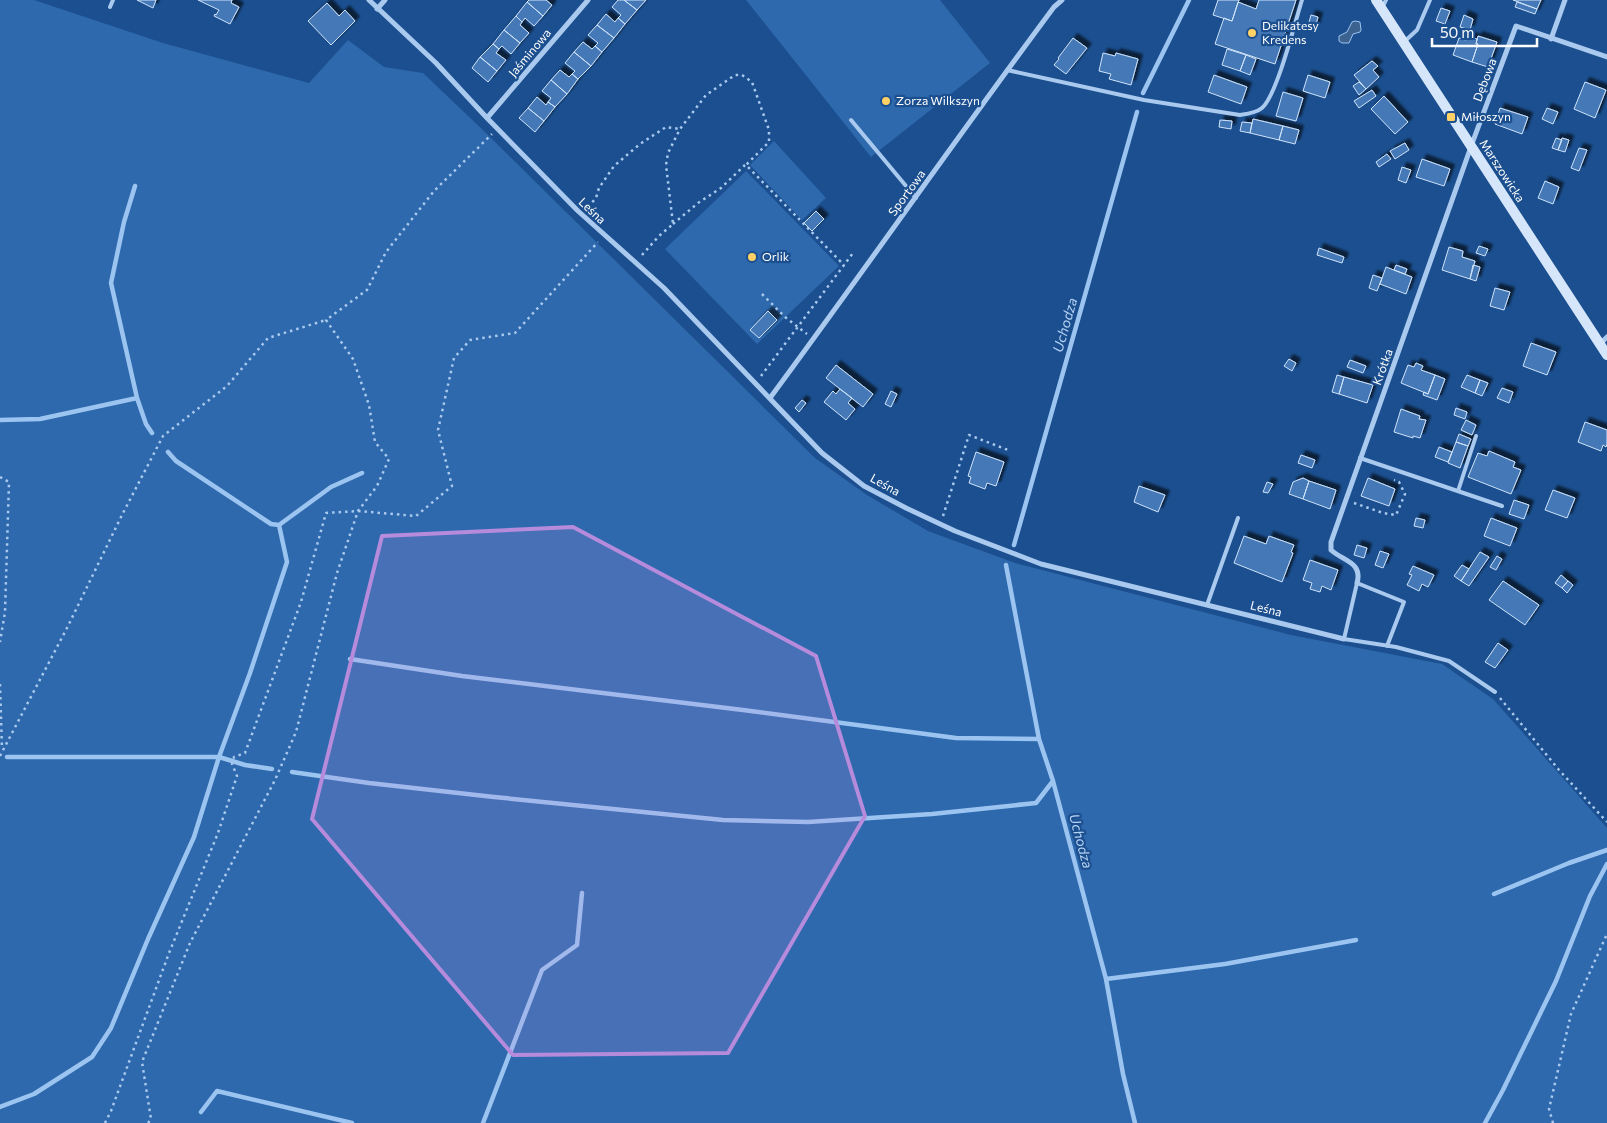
<svg xmlns="http://www.w3.org/2000/svg" width="1607" height="1123" viewBox="0 0 1607 1123" font-family="Commissioner,sans-serif">
<style>
.green{fill:#2e69ad}
.water{fill:#3c6290;stroke:#9cc4f0}
.lines{fill:none;stroke-linecap:round;stroke-linejoin:round}
.stream{stroke:#9cc4f0;stroke-width:4.5}
.building{fill:#4478b7;stroke:#cfe3fa;filter:url(#shadow)}
.path{stroke:#a9c9ee;stroke-width:2.5;stroke-dasharray:2.5 4;stroke-linecap:butt}
.lane{stroke:#a9c9ee;stroke-width:4}
.street{stroke:#a9c9ee;stroke-width:5}
.secondary{stroke:#d6e6fa;stroke-width:10}
.marked{fill:#b68bdc;fill-opacity:0.2;stroke:#b68bdc;stroke-width:4;stroke-linejoin:round}
.poi-dot{fill:#ffd166;stroke:#1b4f8f;stroke-width:2}
.labels{text-anchor:middle;stroke-width:4.5;stroke-linejoin:round;paint-order:stroke}
.poi-label{font-size:12px;fill:#fff;stroke:#1b4f8f;text-anchor:start}
.street-label{font-size:12px;fill:#fff;stroke:#1b4f8f}
.water-label{font-size:14px;font-style:italic;fill:#b5d3f5;stroke:#1b4f8f}
</style>
<defs>
<filter id="shadow"><feDropShadow dx="4.5" dy="-4.5" stdDeviation="1" flood-color="#0009"/></filter>
</defs>
<rect width="100%" height="100%" fill="#1b4f8f"/>
<path class="green" d="M0,0H34L163,43L309,83L348,40L384,67L423,73L485,132L815,458L867,495L928,531L1015,563L1291,635L1442,664L1493,699L1607,828V1123H0Z
M746,0H940L990,63L871,157Z
M774,141L826,198L802,220L750,165Z
M746,171L839,266L757,344L665,249Z"/>
<path class="water" d="M1355,21L1360,22L1361,30L1360,32L1353,34L1349,43H1342L1339,41V36L1347,32L1352,22Z"/>
<g class="lines">
<path class="stream" d="M1143,93L1189,0
M135,186L124,222L111,283L137,398L146,424L152,433
M0,420L40,419L137,398
M168,452L176,461L271,524L279,525L331,487L362,473
M1014,545L1137,112
M1006,565L1039,739L1053,781L1106,979L1123,1074L1135,1123
M350,659L462,676L743,710L956,738L1039,739
M7,757H219L250,673L287,562L279,525
M292,772L369,783L494,797L723,820L808,822L932,814L1036,803L1053,781
M1494,894L1569,863L1607,850
M1106,979L1225,964L1356,940
M0,1107L34,1094L92,1057L111,1028L148,939L194,837L219,757L245,765L272,769
M201,1112L217,1091L352,1123
M483,1123L542,970L577,945L582,893
M1485,1123L1503,1090L1556,981L1590,896L1607,864"/>
</g>
<path class="building" d="M137,0H156L153,8Z
M198,0H232L231,3L239,7L230,24L214,16L215,14L216,15L219,10Z
M529,0H546L552,5L543,16L527,2Z
M618,0H624L637,10L625,24L618,18L621,15L612,7Z
M624,0H646L637,10Z
M1218,0H1239L1232,21L1213,15Z
M1259,0H1296L1275,64L1215,44L1224,18L1232,21L1238,2L1256,9Z
M1513,0H1541L1537,9Z
M527,2L543,16L534,26L525,18L522,22L516,16Z
M1517,2L1537,9L1535,14L1515,7Z
M327,3L339,16L345,10L355,21L331,45L308,21Z
M1441,8L1450,11L1445,24L1436,21Z
M606,14L615,22L618,18L625,24L614,38L597,25Z
M1311,15L1318,17L1315,28L1308,26Z
M1464,15L1473,19L1470,30L1460,27Z
M516,16L522,22L520,25L529,33L520,43L504,30Z
M597,25L614,38L602,52L595,46L598,43L588,35Z
M504,30L520,43L511,54L502,46L499,49L493,44Z
M1467,36L1477,39L1476,44H1478L1472,62L1453,55L1459,38L1466,40Z
M1478,36L1497,42L1488,67L1472,62L1478,44H1476Z
M1073,38L1087,48L1066,74L1054,65L1059,59L1058,58Z
M583,42L592,49L595,46L602,52L591,66L574,52Z
M493,44L499,49L496,53L506,60L497,71L480,57Z
M1227,49L1246,55L1240,71L1222,65Z
M574,52L591,66L578,79L572,74L575,71L565,63Z
M1103,53L1115,56L1116,53L1138,59L1131,85L1109,79L1111,74L1099,71Z
M1246,55L1256,59L1250,75L1240,71Z
M480,57L497,71L488,82L472,68Z
M1372,61L1378,66L1373,70L1379,77L1366,89L1354,75Z
M560,70L569,77L572,74L578,79L567,94L551,80Z
M1214,75L1247,87L1241,104L1208,92Z
M1308,75L1330,82L1325,98L1303,91Z
M551,80L567,94L555,107L548,102L551,98L542,91Z
M1359,82L1366,89L1359,95L1353,86Z
M1585,82L1606,90L1595,118L1574,109Z
M1372,90L1376,96L1359,108L1354,101Z
M1283,92L1303,98L1296,121L1276,116Z
M1384,96L1408,122L1395,134L1371,109Z
M537,97L546,105L548,102L555,107L544,121L528,108Z
M528,108L544,121L535,132L519,118Z
M1500,108L1528,117L1522,134L1495,124Z
M1547,108L1558,112L1553,124L1542,119Z
M1253,119L1283,126L1279,140L1250,133Z
M1220,120L1232,121L1231,129L1219,127Z
M1242,122L1252,123L1250,133L1240,131Z
M1283,126L1299,130L1295,144L1279,140Z
M1556,138L1562,140L1558,150L1552,148Z
M1562,138L1569,140L1565,152L1558,150Z
M1405,143L1409,150L1395,159L1390,151Z
M1579,148L1587,150L1579,171L1571,168Z
M1387,154L1391,159L1379,167L1376,162Z
M1422,159L1450,169L1444,186L1416,177Z
M1402,167L1411,170L1406,183L1398,180Z
M1545,181L1559,187L1553,204L1538,198Z
M816,211L824,219L812,231L804,223Z
M1479,246L1488,249L1485,256L1476,253Z
M1449,247L1463,251L1462,257L1475,261L1470,279L1442,270Z
M1319,248L1344,257L1342,263L1317,255Z
M1396,265L1407,269L1405,274L1394,270Z
M1473,265L1480,267L1476,281L1470,279Z
M1386,267L1412,277L1406,294L1380,284Z
M1373,275L1382,278L1377,291L1369,288Z
M1495,288L1510,292L1504,310L1490,306Z
M768,311L777,320L759,338L750,330Z
M1531,343L1556,352L1547,375L1523,366Z
M1289,359L1296,363L1292,371L1284,366Z
M1350,360L1366,366L1363,373L1347,367Z
M1416,363L1423,366L1421,370L1435,375L1428,394L1401,383L1408,365L1414,367Z
M836,365L873,394L863,407L826,378Z
M1337,375L1344,377L1339,394L1332,392Z
M1435,375L1445,379L1437,400L1423,395L1424,392L1428,394Z
M1467,375L1480,380L1475,393L1461,387Z
M1344,377L1373,385L1367,403L1339,394Z
M1480,380L1488,383L1482,396L1475,393Z
M1502,388L1513,392L1509,403L1497,398Z
M840,389L852,398L848,403L855,409L846,420L824,402L833,391L836,394Z
M891,391L897,394L891,407L885,404Z
M802,400L806,403L799,412L795,408Z
M1456,408L1467,412L1465,419L1454,415Z
M1401,409L1420,416L1419,419L1426,420L1420,438L1413,436V438L1394,432Z
M1466,420L1476,425L1472,435L1461,430Z
M1585,422L1607,430V444L1606,447L1603,445L1601,451L1578,442Z
M1459,434L1471,439L1468,446L1456,442Z
M1456,442L1468,446L1460,468L1448,463Z
M1439,447L1452,452L1448,462L1435,457Z
M1489,451L1515,462L1513,467L1521,470L1511,494L1468,477L1478,453L1487,456Z
M976,452L1004,462L996,486L987,483L985,489L969,483L971,477L968,476Z
M1301,455L1315,460L1312,468L1298,463Z
M1303,478L1309,481L1303,499L1289,494L1293,482Z
M1368,478L1395,489L1389,506L1361,496Z
M1309,481L1336,490L1330,509L1303,499Z
M1267,482L1273,484L1268,493L1263,492Z
M1139,486L1165,495L1158,512L1134,502Z
M1553,490L1575,498L1567,518L1545,510Z
M1514,500L1529,505L1524,519L1509,514Z
M1416,518L1425,520L1423,528L1414,526Z
M1491,518L1517,528L1510,546L1484,536Z
M1244,536L1266,544L1269,536L1294,545L1291,552L1293,553L1282,582L1234,563Z
M1357,545L1367,548L1364,558L1354,555Z
M1380,551L1389,554L1383,568L1375,565Z
M1480,552L1489,557L1469,586L1461,581Z
M1497,556L1502,559L1496,570L1490,567Z
M1310,560L1338,570L1331,590L1322,586L1320,592L1310,589L1312,583L1303,580Z
M1462,565L1469,569L1461,581L1454,576Z
M1413,566L1434,575L1428,587L1422,584L1419,591L1407,585L1412,575L1409,574Z
M1561,575L1568,581L1562,588L1555,583Z
M1503,581L1539,605L1525,625L1489,600Z
M1568,581L1573,585L1567,593L1562,588Z
M1498,643L1508,650L1495,668L1485,662Z"/>
<g class="lines">
<path class="path" d="M588,207L596,198L599,188L614,166L640,144L666,127L680,129
M673,224L698,203L721,188L745,165
M642,255L659,236L673,224L666,165L668,153L680,129L706,95L735,75H742L752,82L769,130V142L746,165L844,265
M762,294L785,317L807,334
M761,376L853,253
M0,477L9,482L5,612L0,642
M1354,503L1383,513L1396,515L1405,494L1399,482L1394,480
M943,516L969,435L1008,450
M0,684L2,749
M1500,698L1559,770L1607,822
M0,756L68,626L122,515L163,436L227,386L268,338L326,320
M105,1123L111,1111L169,953L218,833L237,776L232,764L234,757L245,753L301,602L326,513L358,511L416,516L452,486L438,430L454,358L470,340L515,333L598,242
M148,1123L151,1119L142,1062L190,943L275,780L296,732L337,573L358,511L377,486L389,459L375,442L369,405L353,359L326,320L367,290L386,252L434,191L492,134
M1553,1123L1549,1109L1571,1014L1607,934"/>
<path class="lane" d="M110,7L113,0
M1381,7L1384,4L1386,0
M1405,41L1417,30L1430,0
M1007,70L1144,100L1240,115C1247,114 1256,113 1262,108C1277,95 1295,22 1302,0
M851,120L916,198
M1360,458L1502,506
M1458,491L1476,436
M1207,605L1238,518
M1387,646L1404,602L1357,583L1344,639L1396,647L1449,661L1495,692"/>
<path class="street" d="M369,0L436,63L487,118L578,211L664,288L822,453L864,486L906,508L955,531L1041,564L1344,639
M377,9L385,0
M1551,39L1565,0
M487,118L588,0
M1600,344L1607,337
M770,398C866,268 958,136 1054,7L1062,0
M1357,583C1363,562 1343,561 1331,550V542L1473,141L1516,26L1607,57"/>
<path class="secondary" d="M1376,0L1607,355"/>
</g>
<path class="marked" d="M573,527L816,656L865,816L728,1053L513,1055L312,819L382,536Z"/>
<g class="poi-dot">
<circle cx="1252" cy="33" r="5"/>
<circle cx="886" cy="101" r="5"/>
<rect x="1446" y="112" width="10" height="10" rx="2.5"/>
<circle cx="752" cy="257" r="5"/>
</g>
<g class="labels">
<g class="poi-label">
<text x="1262" y="30">Delikatesy<tspan x="1262" dy="14">Kredens</tspan></text>
<text x="896" y="105">Zorza Wilkszyn</text>
<text x="1461" y="121">Miłoszyn</text>
<text x="762" y="261">Orlik</text>
</g>
<g class="street-label">
<text transform="translate(530 53) rotate(-50)" y="4">Jaśminowa</text>
<text transform="translate(1485 80) rotate(-69)" y="4">Dębowa</text>
<text transform="translate(1502 171) rotate(57)" y="4">Marszowicka</text>
<text transform="translate(907 193) rotate(-54)" y="4">Sportowa</text>
<text transform="translate(592 211) rotate(43)" y="4">Leśna</text>
<text transform="translate(1383 367) rotate(-70)" y="4">Krótka</text>
<text transform="translate(885 485) rotate(29)" y="4">Leśna</text>
<text transform="translate(1266 609) rotate(14)" y="4">Leśna</text>
</g>
<g class="water-label">
<text transform="translate(1065 325) rotate(-74)" y="5">Uchodza</text>
<text transform="translate(1081 841) rotate(75)" y="5">Uchodza</text>
</g>
</g>
<path d="M1432 38v8h105v-8" fill="none" stroke="#ffffff" stroke-width="2.5"/>
<text x="1440" y="38" font-size="15" fill="#ffffff" stroke="#1b4f8f" stroke-width="4" paint-order="stroke">50 m</text>
</svg>
